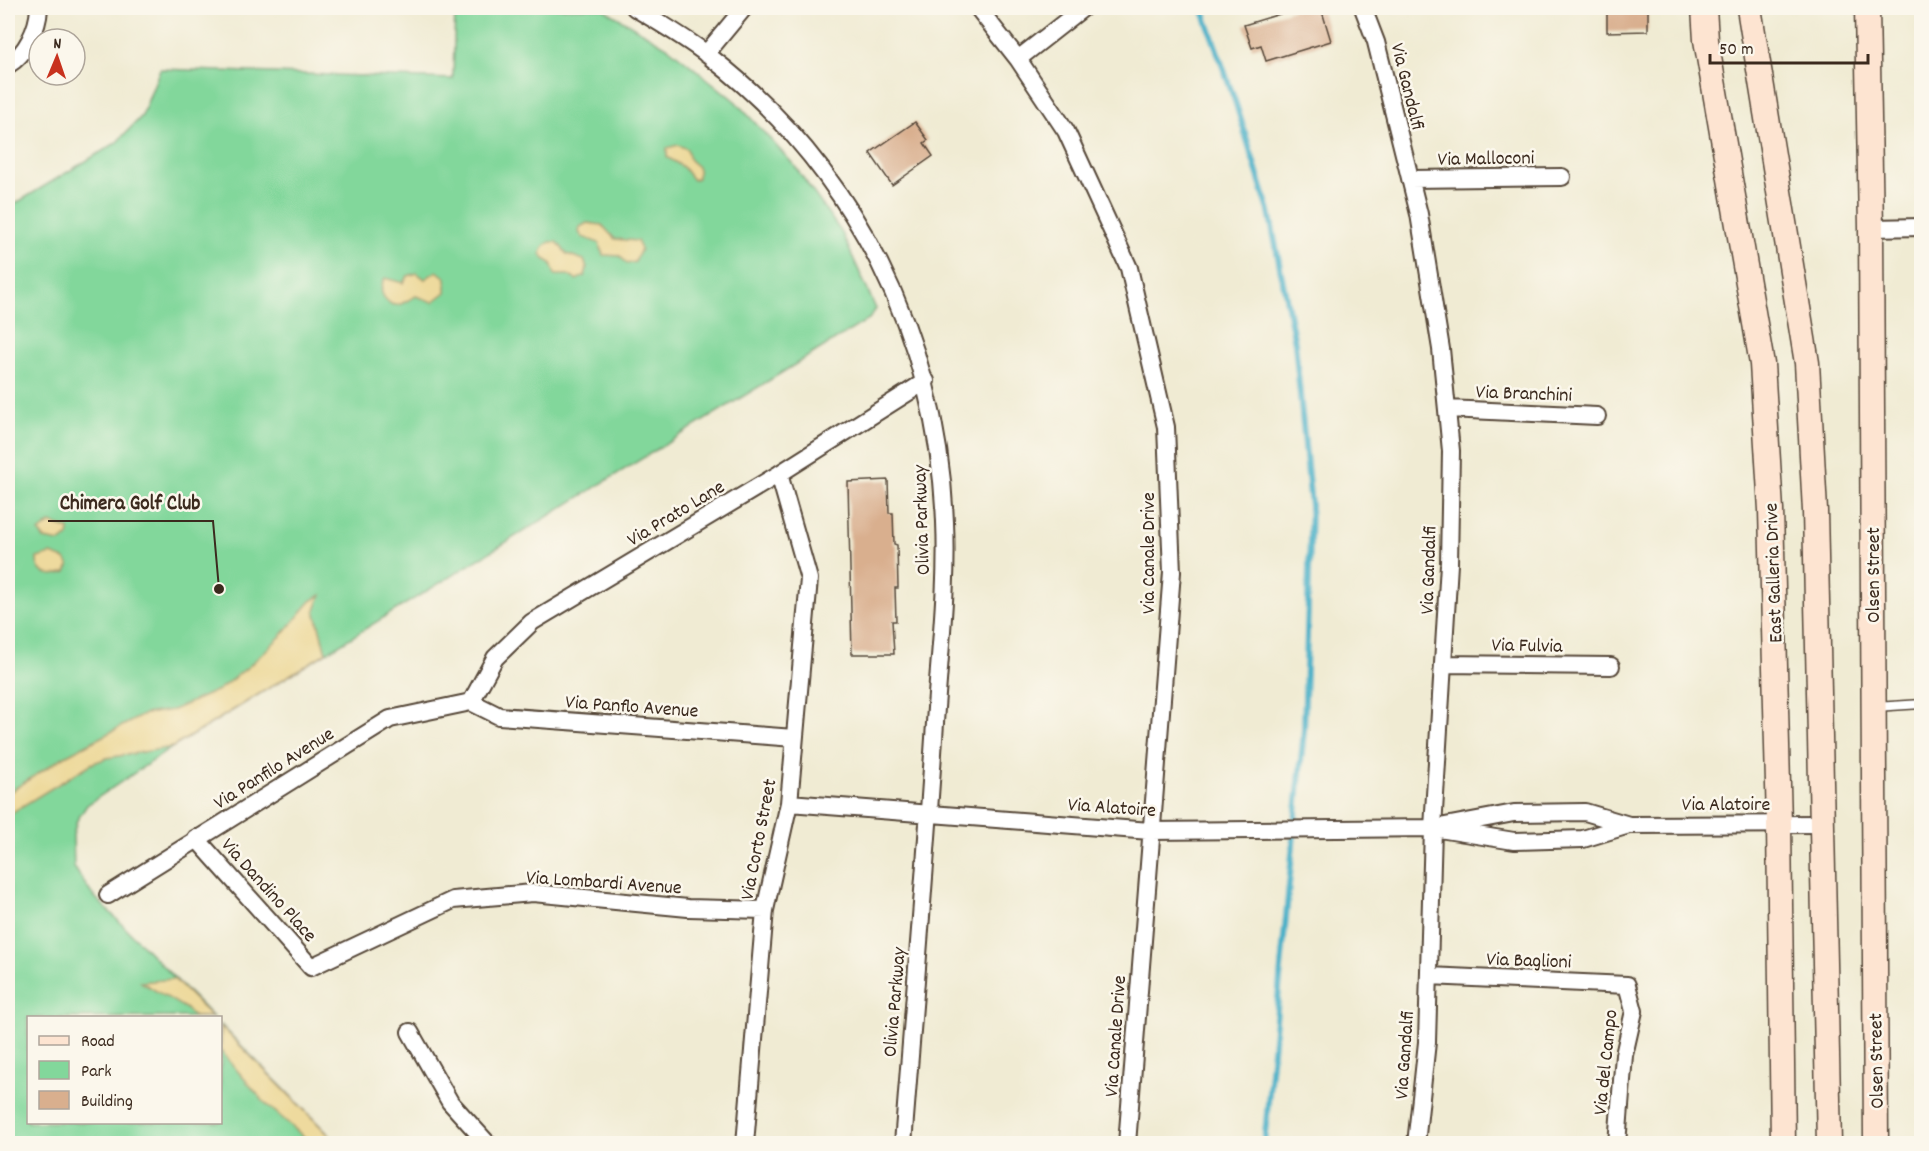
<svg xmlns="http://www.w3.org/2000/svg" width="1929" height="1151" viewBox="0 0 1929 1151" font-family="Dekko,sans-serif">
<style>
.green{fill:#82d79b;stroke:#5e805c;stroke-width:1.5}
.sand{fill:#eeda9e;stroke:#94825e;stroke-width:1.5}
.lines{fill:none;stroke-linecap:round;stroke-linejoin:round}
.stream{stroke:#49b0c8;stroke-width:6}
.building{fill:#d9af8e}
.lane-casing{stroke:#564739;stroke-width:11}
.street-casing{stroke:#564739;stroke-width:20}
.secondary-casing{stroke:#564739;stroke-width:27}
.lane{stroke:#fff;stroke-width:8}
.street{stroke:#fff;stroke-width:16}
.secondary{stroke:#fde4d1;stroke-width:24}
.labels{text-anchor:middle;stroke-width:5;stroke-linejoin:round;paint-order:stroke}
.street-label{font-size:20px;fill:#3b2a1e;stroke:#fbf7ec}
.leader{fill:none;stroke:#3b2a1e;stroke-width:2}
.callout-dot{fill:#3b2a1e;stroke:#fbf7ec;stroke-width:2}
.callout-label{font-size:21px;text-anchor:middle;font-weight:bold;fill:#3b2a1e;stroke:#fbf7ec;stroke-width:5;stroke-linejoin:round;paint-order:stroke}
</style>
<rect width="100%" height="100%" fill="#fbf7ec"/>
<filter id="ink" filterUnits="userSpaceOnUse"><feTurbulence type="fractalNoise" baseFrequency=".0167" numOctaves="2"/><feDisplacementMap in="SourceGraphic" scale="12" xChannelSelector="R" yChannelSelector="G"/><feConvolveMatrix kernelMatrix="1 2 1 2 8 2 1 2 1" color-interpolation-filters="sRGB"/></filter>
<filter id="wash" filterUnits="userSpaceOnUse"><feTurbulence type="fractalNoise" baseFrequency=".008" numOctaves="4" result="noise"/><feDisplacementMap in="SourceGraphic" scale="24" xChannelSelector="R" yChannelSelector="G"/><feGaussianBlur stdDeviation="1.35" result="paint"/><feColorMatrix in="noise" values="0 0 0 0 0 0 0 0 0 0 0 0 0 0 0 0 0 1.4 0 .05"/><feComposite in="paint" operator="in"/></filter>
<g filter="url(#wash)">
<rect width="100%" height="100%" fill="#f0ebd3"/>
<path class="green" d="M455,8H602L669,48L735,101L794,165L842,233L876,309L869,319L173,747L87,805L77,820L73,835L74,867L91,893L213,1017L28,1018V1122H220L221,1025L337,1143H8V208L116,143L142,116L160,69L453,79Z"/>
<path class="sand" d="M678,145L687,149L690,160L698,167V178L693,180L683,167L667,157V148Z
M587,223L602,225L615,239L637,241L641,249L635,262L627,264L620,256L603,255L599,243L582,237L579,232L580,227Z
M550,242H557L567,254L584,260L587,268L585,276L576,280L568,275H555L551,263L544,259L541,253L544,246Z
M437,271L446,278V292L433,302L416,296L401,304L393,305C382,299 378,289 385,278L403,283L408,276L417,273L425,279Z
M50,523L69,529L68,537L60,542L44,539L39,532Z
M51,554L65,559L69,566L66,572C52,577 36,576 37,558Z
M321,595L315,610L326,653L173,747L107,758L91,764L8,815V793L65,756L145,714L173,710L218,690L248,667L282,635L311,601Z
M174,979L212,1017H194L185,1008L141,982Z
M221,1026L337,1143H311L264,1102L225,1056L221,1049Z"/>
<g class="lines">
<path class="stream" d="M1202,8L1236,104L1269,211L1295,343L1311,506L1304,730L1264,1144"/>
</g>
<g id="blocks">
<path class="building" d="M1299,8H1321L1331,41L1266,61L1261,45L1252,48L1244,25Z
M1607,8H1648V31L1607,32Z
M915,122L928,140L924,143L933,156L892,185L870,153Z
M888,480L889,513H893L894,544L897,545L898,588H895L896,621H892L894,654H852L848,482Z"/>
</g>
</g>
<g filter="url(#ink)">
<use href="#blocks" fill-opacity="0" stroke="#564739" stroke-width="1.5"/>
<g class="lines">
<g class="lane-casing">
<path id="lane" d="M1875,707L1922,704"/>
</g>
<g class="street-casing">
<path id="street" d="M635,8C660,23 686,38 709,56C856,170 937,337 945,522C948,589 939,657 935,723C926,864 914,1003 903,1144
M978,8L1018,59L1066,131L1129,268L1166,427L1172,572L1127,1144
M1363,8L1376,42L1419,214L1441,349L1451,451L1449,564L1433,828L1427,1042L1416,1144
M706,54L744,8
M1018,59L1083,8
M8,65C26,54 38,29 39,8
M1410,179L1562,177
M1871,228L1922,227
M1448,409L1597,416
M1443,664L1611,666
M471,702L495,658L532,622L779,474L926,381
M471,702L499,716L794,738
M789,803L1150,831L1433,828L1514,841L1583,839L1629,825
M1445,826L1514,813L1585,812L1629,825L1822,824
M196,838L311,967L453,900L533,893L688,908L765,910
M108,895L390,719L471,702
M1429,976L1627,985L1634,1011L1624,1055L1617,1144
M410,1032L450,1102L488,1144
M745,1144L765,910L789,803L809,579L779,474"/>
</g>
<g class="secondary-casing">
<path id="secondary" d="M1704,8L1706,40L1762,364L1771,510L1779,824L1783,1144
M1749,8L1807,363L1815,511L1829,1144
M1867,8L1871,228L1876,1144"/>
</g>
<use href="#lane" class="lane"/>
<use href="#street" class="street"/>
<use href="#secondary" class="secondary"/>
</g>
</g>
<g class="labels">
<g class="street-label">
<text transform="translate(1409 86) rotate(76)" y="7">Via Gandalfi</text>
<text transform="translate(1486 157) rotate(-1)" y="7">Via Malloconi</text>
<text transform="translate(1524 392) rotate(2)" y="7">Via Branchini</text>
<text transform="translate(675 512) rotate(-31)" y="7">Via Prato Lane</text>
<text transform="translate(920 520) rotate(-92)" y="7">Olivia Parkway</text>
<text transform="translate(1147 553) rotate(-90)" y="7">Via Canale Drive</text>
<text transform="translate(1427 570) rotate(-88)" y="7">Via Gandalfi</text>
<text transform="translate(1772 573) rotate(-92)" y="7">East Galleria Drive</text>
<text transform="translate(1872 575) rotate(-90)" y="7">Olsen Street</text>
<text transform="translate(1527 644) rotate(1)" y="7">Via Fulvia</text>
<text transform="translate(632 705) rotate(4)" y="7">Via Panflo Avenue</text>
<text transform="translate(273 767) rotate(-32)" y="7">Via Panfilo Avenue</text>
<text x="1726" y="810">Via Alatoire</text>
<text transform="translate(1112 806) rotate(4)" y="7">Via Alatoire</text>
<text transform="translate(757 839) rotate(-79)" y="7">Via Corto Street</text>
<text transform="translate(604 881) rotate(4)" y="7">Via Lombardi Avenue</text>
<text transform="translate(270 889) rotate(48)" y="7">Via Dandino Place</text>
<text transform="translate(1529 959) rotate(2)" y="7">Via Baglioni</text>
<text transform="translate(893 1002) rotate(-85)" y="7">Olivia Parkway</text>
<text transform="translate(1114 1036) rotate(-86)" y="7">Via Canale Drive</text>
<text transform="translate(1403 1055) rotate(-86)" y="7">Via Gandalfi</text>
<text transform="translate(1875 1061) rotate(-91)" y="7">Olsen Street</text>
<text transform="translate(1604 1062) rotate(-84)" y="7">Via del Campo</text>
</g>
</g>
<path class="leader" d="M219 589L213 521H48"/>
<circle class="callout-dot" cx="219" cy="589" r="6"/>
<g class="callout-label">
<text x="130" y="509">Chimera Golf Club</text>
</g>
<rect width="1929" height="1151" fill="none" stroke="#fbf7ec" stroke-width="30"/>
<rect x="27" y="1016" width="195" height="108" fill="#fbf7ec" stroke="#aea59a" stroke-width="1.5"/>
<rect x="39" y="1036" width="30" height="9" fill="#fde4d1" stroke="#aea59a" stroke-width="1.5"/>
<text x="81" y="1046" font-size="18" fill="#3b2a1e">Road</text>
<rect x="39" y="1061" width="30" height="18" fill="#82d79b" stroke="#aea59a" stroke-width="1.5"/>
<text x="81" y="1076" font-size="18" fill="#3b2a1e">Park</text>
<rect x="39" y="1091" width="30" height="18" fill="#d9af8e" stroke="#aea59a" stroke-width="1.5"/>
<text x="81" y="1106" font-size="18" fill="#3b2a1e">Building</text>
<g transform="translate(57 57) rotate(2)"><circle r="28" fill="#fbf7ec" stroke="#aea59a" stroke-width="1.5"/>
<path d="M0-4.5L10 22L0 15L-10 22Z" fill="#c8321e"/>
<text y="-9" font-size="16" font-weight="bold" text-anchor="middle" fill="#3b2a1e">N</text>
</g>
<path d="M1710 54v9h158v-9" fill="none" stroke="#3b2a1e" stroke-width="3"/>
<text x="1719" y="54" font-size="18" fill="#3b2a1e" stroke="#fbf7ec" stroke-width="4.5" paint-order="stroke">50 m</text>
</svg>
